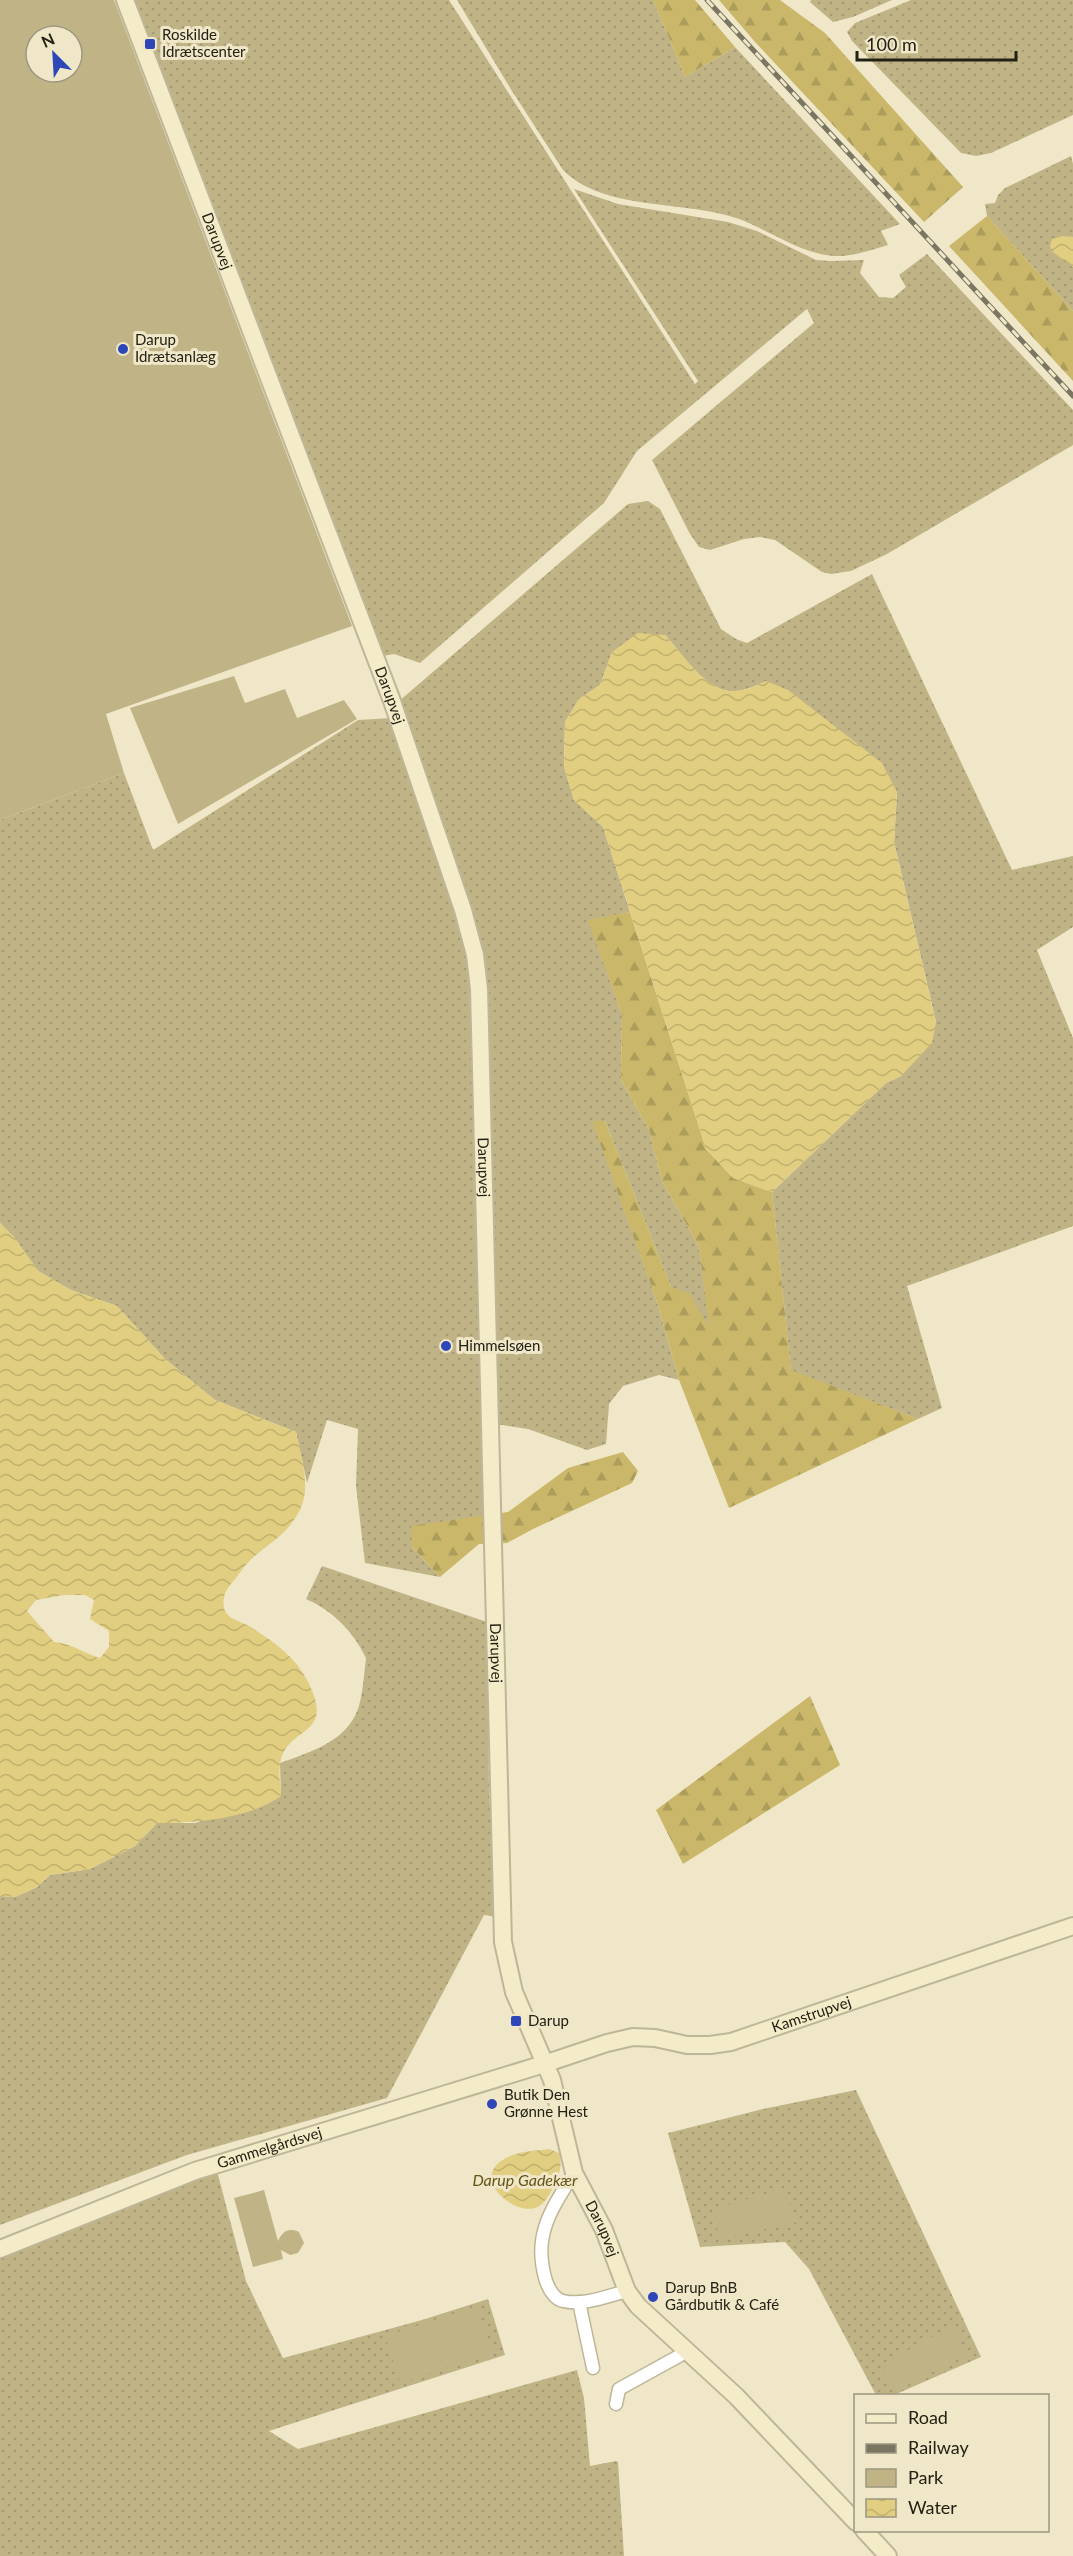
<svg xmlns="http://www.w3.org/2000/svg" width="1073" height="2556" viewBox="0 0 1073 2556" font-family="Lato,sans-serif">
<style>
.grass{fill:url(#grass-dots)}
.forest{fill:url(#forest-firs)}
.green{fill:#c0b487;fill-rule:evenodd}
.water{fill:url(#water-waves);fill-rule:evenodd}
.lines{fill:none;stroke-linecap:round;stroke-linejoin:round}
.street-casing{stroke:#beb698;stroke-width:15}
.secondary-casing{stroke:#beb698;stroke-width:20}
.street{stroke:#fff;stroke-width:12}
.secondary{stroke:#f4ecc8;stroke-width:16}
.rail-casing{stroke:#7b7662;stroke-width:5}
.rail{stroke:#efe7c8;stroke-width:3;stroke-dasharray:9;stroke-linecap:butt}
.poi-dot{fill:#2e47b8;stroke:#efe7c8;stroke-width:2}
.labels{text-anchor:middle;stroke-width:6;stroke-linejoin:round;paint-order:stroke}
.poi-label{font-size:15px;fill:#232014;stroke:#efe7c8;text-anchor:start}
.street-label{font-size:15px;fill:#232014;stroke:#efe7c8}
.water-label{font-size:16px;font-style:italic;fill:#62551a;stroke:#efe7c8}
</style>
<defs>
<pattern id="grass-dots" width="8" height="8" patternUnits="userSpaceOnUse" patternTransform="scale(1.5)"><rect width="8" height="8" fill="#c0b487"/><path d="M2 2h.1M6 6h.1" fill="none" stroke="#a59a74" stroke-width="1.8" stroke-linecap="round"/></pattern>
<pattern id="forest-firs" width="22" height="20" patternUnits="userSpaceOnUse" patternTransform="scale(1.5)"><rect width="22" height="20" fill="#cab76a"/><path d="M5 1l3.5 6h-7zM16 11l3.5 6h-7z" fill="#ad9d5b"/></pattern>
<pattern id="water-waves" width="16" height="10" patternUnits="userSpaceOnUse" patternTransform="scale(1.5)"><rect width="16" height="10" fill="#e1ce80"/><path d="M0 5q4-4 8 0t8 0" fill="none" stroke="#c1b16e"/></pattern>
</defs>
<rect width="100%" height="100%" fill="#efe7c8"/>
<path class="grass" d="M132,0H449L695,384L698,381L574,189L618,204L728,222L757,231L816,260L831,261L864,260L860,273L879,297L893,298L906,287L899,275L927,254L1073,410V445L887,554L851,571L831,574L822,572L775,540L760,537L744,539L710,550L699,547L690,534L652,460L814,323L807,309L637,451L604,503L420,663L394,654L383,656Z
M457,0H653L685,77L735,47L900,224L881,231L888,245C870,250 853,257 834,256C800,254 768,229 736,218C683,200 603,211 563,170L512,91Z
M811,0H892L853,17L833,22L810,2Z
M911,0H1073V115L991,153L976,156L961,153L852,41L847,32L855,23Z
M1071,156L1073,164V311L987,216L985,204L995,203L998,195L1005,188Z
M648,501L660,509L721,629L736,639L747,643L872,574L1012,870L1073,856V927L1037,950L1073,1038V1226L907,1286L942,1408L918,1419L791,1371L772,1192L886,1083L901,1076L936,1022L894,842L897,792L766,681C754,687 737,694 724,690C700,683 681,652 665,635L612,652L600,685L579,699L565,722L564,767L574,800L603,827L630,912L589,921L622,1015L621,1080L649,1130L662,1181L699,1247L710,1328L671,1287L605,1121H593L658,1305L679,1380L659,1375L623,1386L609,1404L606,1444L587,1450L528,1429L496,1424L487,991L398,702L628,504Z
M392,718L470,951L486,1515L412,1547L440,1577L365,1563L356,1486L358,1429L327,1420L307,1483L296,1432L215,1400L165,1359L117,1306L71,1290L38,1271L14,1237L0,1223V820L124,773L153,850L358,720Z
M322,1566L487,1622L489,1792L497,1917L484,1915L387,2098L187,2155L0,2225V1896L15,1897L37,1887L50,1875L90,1869L135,1846L157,1823H195L281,1796L280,1763C310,1752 346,1742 358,1709C363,1694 364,1674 366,1658C353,1631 333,1611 306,1599Z
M856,2090L981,2357L894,2395H876L809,2269L785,2242L700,2247L668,2133L763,2109Z
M217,2171L246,2281L283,2358L422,2320L488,2299L505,2355L269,2431L298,2449L577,2370L584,2398L590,2466L616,2461L618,2462L624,2556H0V2258L105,2212Z"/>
<path class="forest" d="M653,0H695L735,47L685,77Z
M719,0H780L825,33L963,187L924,222L755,42Z
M987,216L1073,311V381L949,246Z
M630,912L706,1149L733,1178L772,1192L791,1370L918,1419L729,1508L679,1380L658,1305L592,1121H605L671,1287L690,1294L709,1327L699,1247L662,1181L649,1130L621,1080L622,1015L588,920Z
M623,1452L638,1471L632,1483L533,1529L507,1543L479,1544L440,1577L412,1547L411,1526L508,1512L568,1468Z
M810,1696L840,1765L683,1864L656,1810Z"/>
<path class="green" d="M0,0H114L352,626L106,714L124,773L0,820ZM36,36H72V72H36Z
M234,676L245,703L285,689L297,718L344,700L357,719L178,824L130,708Z
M782,2189L798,2222L719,2239L714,2209Z
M264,2190L278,2241C282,2232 288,2227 299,2232L304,2243L298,2253L290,2255L281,2250L283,2259L253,2267L234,2198Z
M477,2306L492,2353L400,2383L385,2336Z
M953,2326L967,2354L894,2392L880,2365Z"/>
<path class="water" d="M1063,236L1073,237V267L1053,252L1050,246L1052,239Z
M638,633L665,635C681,652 700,683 724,690C737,694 754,687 766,681L788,690L882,763L897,792L894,842L936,1023L932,1043L901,1076L886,1083L772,1192L733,1178L706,1149L603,827L574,800L564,767L565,722L579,699L600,685L612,652Z
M0,1223L14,1237L38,1271L71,1290L117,1306L165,1359L215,1400L296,1432C306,1479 317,1505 275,1540C262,1550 248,1560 239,1574C234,1581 226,1588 224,1597C223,1602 223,1610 227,1614C231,1619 241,1622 247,1625C270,1639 294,1655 307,1680C338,1739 286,1724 280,1764C278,1774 281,1786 281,1796C249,1819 195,1823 157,1823L135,1846L90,1869L50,1875L37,1887L15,1897L0,1896ZM64,1595H85L94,1600L90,1619L109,1631V1647L100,1658C83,1653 71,1643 54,1642L27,1611L36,1600Z
M549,2149L559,2153C563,2167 559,2175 553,2188C549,2195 543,2206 535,2208C512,2215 467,2176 508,2157C520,2151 536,2151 549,2149Z"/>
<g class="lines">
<g class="street-casing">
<path id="street" d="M574,2173C551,2210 532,2236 546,2281C549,2289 554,2299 563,2301C584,2306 607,2296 627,2291
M579,2302L593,2368
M616,2404L619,2389L679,2356L686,2348"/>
</g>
<g class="secondary-casing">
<g id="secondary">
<path id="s1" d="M125,0L392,701L463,910L475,955L479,989L503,1942L514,1992L552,2080L574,2173L604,2230L627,2291L638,2306L736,2396L856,2522"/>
<path id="s2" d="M0,2249L195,2171L544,2064L607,2043L633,2037L655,2038L687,2045H710L731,2042L1073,1926"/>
<path d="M864,2530L888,2556"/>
</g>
</g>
<use href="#street" class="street"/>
<use href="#secondary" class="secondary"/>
<g class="rail-casing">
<path id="rail" d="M707,0L1073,396"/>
</g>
<use href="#rail" class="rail"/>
</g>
<g class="poi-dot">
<rect x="144" y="38" width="12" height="12" rx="3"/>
<circle cx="123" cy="349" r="6"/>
<circle cx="446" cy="1346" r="6"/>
<rect x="510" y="2015" width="12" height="12" rx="3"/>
<circle cx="492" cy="2104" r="6"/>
<circle cx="653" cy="2297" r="6"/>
</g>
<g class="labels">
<g class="poi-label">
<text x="162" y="40">Roskilde<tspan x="162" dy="17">Idrætscenter</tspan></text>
<text x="135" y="345">Darup<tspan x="135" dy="17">Idrætsanlæg</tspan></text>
<text x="458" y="1351">Himmelsøen</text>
<text x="528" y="2026">Darup</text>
<text x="504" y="2100">Butik Den<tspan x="504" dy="17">Grønne Hest</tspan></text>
<text x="665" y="2293">Darup BnB<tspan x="665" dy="17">Gårdbutik &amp; Café</tspan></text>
</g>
<g class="street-label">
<text dy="5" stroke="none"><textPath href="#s1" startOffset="258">Darupvej</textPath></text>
<text dy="5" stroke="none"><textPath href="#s1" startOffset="744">Darupvej</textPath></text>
<text dy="5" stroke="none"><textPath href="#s1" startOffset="1230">Darupvej</textPath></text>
<text dy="5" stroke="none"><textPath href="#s1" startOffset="1716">Darupvej</textPath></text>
<text dy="5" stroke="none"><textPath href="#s2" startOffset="852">Kamstrupvej</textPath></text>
<text dy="5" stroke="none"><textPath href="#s2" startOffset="288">Gammelgårdsvej</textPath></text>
<text dy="5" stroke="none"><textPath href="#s1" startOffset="2310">Darupvej</textPath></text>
</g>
<g class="water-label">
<text x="525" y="2186">Darup Gadekær</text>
</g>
</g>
<rect x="854" y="2394" width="195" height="138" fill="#efe7c8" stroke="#9d9780" stroke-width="1.5"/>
<rect x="866" y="2414" width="30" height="9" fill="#f4ecc8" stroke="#9d9780" stroke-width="1.5"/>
<text x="908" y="2424" font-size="18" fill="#232014">Road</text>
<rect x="866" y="2444" width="30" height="9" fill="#7b7662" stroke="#9d9780" stroke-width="1.5"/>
<text x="908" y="2454" font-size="18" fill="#232014">Railway</text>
<rect x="866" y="2469" width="30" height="18" fill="#c0b487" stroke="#9d9780" stroke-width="1.5"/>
<text x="908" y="2484" font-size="18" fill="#232014">Park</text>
<rect x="866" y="2499" width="30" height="18" fill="url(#water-waves)" stroke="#9d9780" stroke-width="1.5"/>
<text x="908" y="2514" font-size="18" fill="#232014">Water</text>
<g transform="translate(54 54) rotate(336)"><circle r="28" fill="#efe7c8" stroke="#9d9780" stroke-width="1.5"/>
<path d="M0-4.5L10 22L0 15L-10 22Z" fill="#2e47b8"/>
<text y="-9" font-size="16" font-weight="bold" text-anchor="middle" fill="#232014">N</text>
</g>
<path d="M857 51v9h159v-9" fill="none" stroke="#232014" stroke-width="3"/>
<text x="866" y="51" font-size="18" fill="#232014" stroke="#efe7c8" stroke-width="4.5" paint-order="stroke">100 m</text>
</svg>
